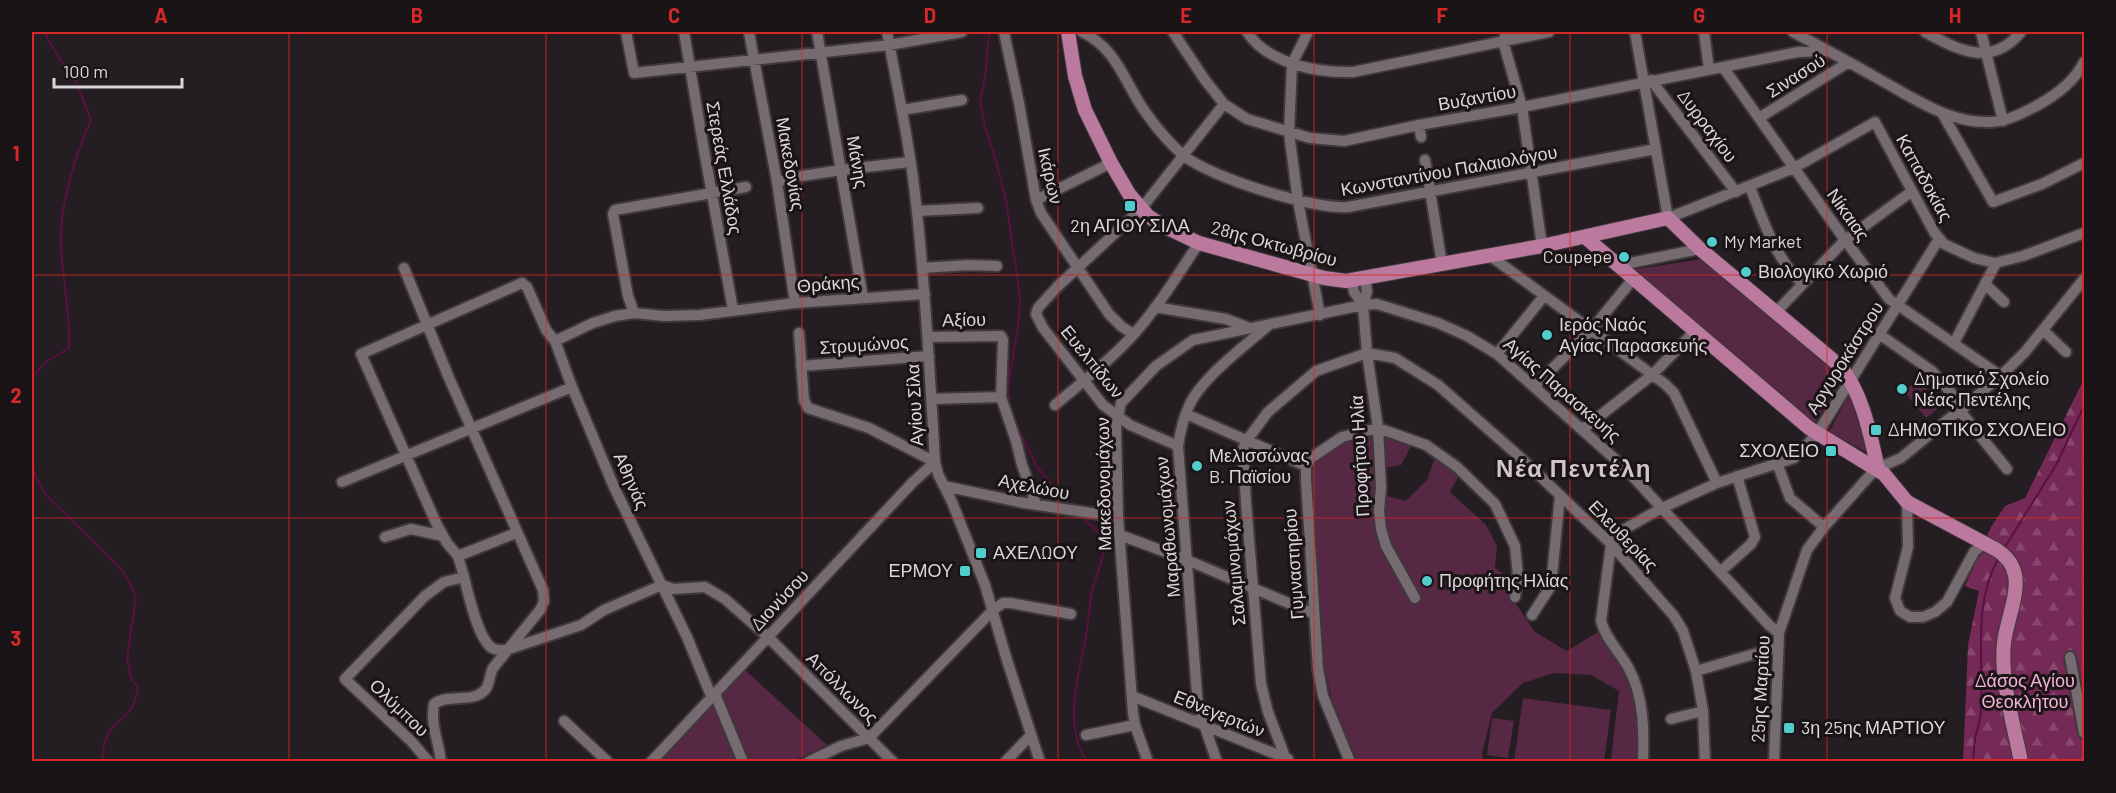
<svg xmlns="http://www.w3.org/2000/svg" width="2116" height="793" viewBox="0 0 2116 793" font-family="Barlow,sans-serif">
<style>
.green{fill:#562843}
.forest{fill:url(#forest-firs)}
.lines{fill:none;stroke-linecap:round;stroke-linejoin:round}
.stream{stroke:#5a1040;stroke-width:2}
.minor-casing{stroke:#3f393c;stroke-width:14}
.major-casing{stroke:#3f393c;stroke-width:16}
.minor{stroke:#756b70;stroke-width:10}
.major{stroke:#bc799e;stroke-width:14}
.grid{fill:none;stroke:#d62828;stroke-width:1.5;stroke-opacity:0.55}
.poi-dot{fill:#52cdce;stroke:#1b1417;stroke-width:2}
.labels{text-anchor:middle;stroke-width:6;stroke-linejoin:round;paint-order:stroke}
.street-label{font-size:18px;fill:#dcd6d9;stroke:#1b1417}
.poi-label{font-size:18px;fill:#dcd6d9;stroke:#1b1417;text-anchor:start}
.park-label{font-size:18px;fill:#f4b2d5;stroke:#1b1417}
.district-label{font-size:24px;font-weight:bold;letter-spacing:1.5px;fill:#d0c5ca;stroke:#1b1417}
.neatline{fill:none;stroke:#d62828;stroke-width:2}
.grid-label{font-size:20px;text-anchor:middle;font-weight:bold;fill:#d62828}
</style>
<defs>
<pattern id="forest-firs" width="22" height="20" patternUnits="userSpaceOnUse" patternTransform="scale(1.5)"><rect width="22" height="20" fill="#742956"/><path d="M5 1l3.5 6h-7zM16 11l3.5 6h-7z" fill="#87476e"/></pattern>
</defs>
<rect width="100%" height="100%" fill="#241d21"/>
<path class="green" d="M1702,259L1842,373L1840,381L1815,423L1631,270Z
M1918,379L1941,406L1926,418L1904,391Z
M1848,397H1851L1868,453L1829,432Z
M1374,431L1413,443L1401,465L1384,468V495L1406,501L1427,480L1436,455L1460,474L1450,492L1486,525L1497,546L1495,568L1512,580L1510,600L1516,604L1535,632L1567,651L1598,632C1615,658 1632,682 1637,714C1639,729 1637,746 1637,761H1613L1611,758L1619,691L1591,675L1554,673L1523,683L1492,713L1482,754L1483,761H1353L1337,722L1325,671L1308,475L1313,464L1337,440Z
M744,669L827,745L793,761L661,762L659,759Z
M1523,698L1611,710L1604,761H1514Z
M1492,718L1514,721L1508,758L1487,755Z"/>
<path class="forest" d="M2084,379V761L1963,762L1968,645L1979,591L1965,586L1991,527L2005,506L2025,498Z"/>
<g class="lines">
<path class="stream" d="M989,34L985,76L980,101L985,126L997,165L1006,201L1020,296L1019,319L1008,388L1010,409
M32,377L46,362L69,348C71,305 57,260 62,218C67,185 77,150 91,120L76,81L57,55L44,32
M1017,426L1037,467L1070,506
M32,455L35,476L46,495L123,571L136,597L127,658L131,677L138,689C136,698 134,705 129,712C126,716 122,718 118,722C107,732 100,748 104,762
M1078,514C1085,521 1096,528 1101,537C1108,553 1096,575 1092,590C1089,605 1089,621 1086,636C1079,677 1062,723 1087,762
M2003,550L2056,465L2084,406
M1973,762C1974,752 1974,743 1976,734C1978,726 1981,719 1981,711C1984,659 1972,605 1999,557"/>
<g class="minor-casing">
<path id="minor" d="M626,32L634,73L889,45L962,32
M684,32L704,150L733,310
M749,32L777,182L795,303
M817,32L863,298
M887,32C898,91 911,151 917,212C926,295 930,378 935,462L938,474L952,502L985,585L1006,657L1040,762
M1004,32L1019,103L1036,200L1041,213L1109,314L1122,327L1134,334
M1082,32C1117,48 1125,84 1146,113C1156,127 1170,144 1183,155C1209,177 1314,210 1348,207L1656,149
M1173,32L1205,80L1224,104L1247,119L1310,138L1344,141L1419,125L1522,107L1798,52L1828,51
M1247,32C1268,64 1318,73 1353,72L1549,32
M1308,32L1292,64L1289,133L1298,201L1320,315
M1507,32L1503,41L1522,107L1542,246
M1635,32L1668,218L1794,168L1875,122L1934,232L1944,244L1974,258L1995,263L2023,256L2084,233
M1704,32L1709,69
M1793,32C1821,47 1849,62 1877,78C1912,97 1949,124 1991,122C2008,121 2023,113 2038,105C2056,95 2075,81 2084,62
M1925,32C1958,50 1991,68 2021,32
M1981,32L2003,121
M1723,67L1845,240L1889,299L2001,376
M1651,80L1736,192
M902,110L962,100
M1942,113L1993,202L2042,184L2084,163
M1759,118L1849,62
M1419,125L1421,137
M1425,160L1442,264
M802,176L841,170L909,162
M777,182L789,179
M1750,187C1763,220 1775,258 1802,283
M1036,200L1111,163
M917,211L978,208
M1489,255L1665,384L1674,393L1717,483
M404,268L449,378L543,590L544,601L540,610L493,668C489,675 490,685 485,690C472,704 448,693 434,704C430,723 439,743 441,762
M922,268L969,265L997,266
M1622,268L1630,263L1700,249
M1365,278L1367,292L1363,305L1367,353L1378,428L1381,487L1379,510L1381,529L1386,546L1415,598
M1352,281L1354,292L1363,305
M1985,284L2004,302
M1155,307L1226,319L1247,327
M1776,312L1845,240L1911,192
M634,313L628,296L613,214L615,210L746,187
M2043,330L2066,352
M1879,334L1932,371L1964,408
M928,337L1001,336L1003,340L1001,397L1016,441L1022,465L1036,504
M555,341L593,323L615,316L634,313L664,316L700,315L795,303L925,294
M1954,343L1996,263
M1497,354L1544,296
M801,366L929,356
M1535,386L1592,329L1633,279
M931,399L1001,397
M1055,405C1082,382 1111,360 1134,334C1159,306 1178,274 1199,243
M1960,411L2007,469
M1186,414L1306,466
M1583,429L1652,375L1695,331
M1178,446L1130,425L1103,405L1043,328L1036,314L1038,308L1057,287L1141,209L1224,104
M1777,463L1790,498L1824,527
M342,482L572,387
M944,486L1024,503L1118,517
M1907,502L1908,547L1895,598L1900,611L1910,617H1923L1935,612L1947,602L1974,552L1983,544
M516,533L458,556L447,543L437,525L361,354L522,283L527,287L546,330L555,341L572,387L614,487L687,637L712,698
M1120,535L1187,560L1314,614
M385,537L411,529L443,536
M1611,544L1623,530L1662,508L1717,483L1794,458L1817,434L1939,239
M1611,544L1601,621C1606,640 1621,653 1629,669C1644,697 1644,731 1643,762
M1720,572L1751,544L1755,537L1737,476
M464,577C468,593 478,639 492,648C497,651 501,650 506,650L581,625L604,610L662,585L673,589L705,587L725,599L768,637L893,762
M1532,615L1551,586L1560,495
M2070,657L2084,733
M1696,671L1778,647
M715,694L743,762
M1132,696L1288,759
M1671,719L1703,711
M564,721L608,762
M1086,735L1135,725
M429,762L411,741L345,679L425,596L444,582L464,577L458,556
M651,762L912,483L935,462L869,428L808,408L804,400L799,333
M808,762L841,746L869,738L992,611L1003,603H1010L1071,614
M1005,762L1031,735
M1148,762L1135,725L1133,713L1118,517L1116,427L1121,403L1156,366L1193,340L1363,305L1377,304L1438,323L1467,336L1497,354L1625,468L1769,625L1779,633
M1217,762L1198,707L1178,446C1180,433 1183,419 1189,406C1201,378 1246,345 1270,324
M1287,762L1268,712L1261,684L1246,503L1243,449L1247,440L1268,412L1316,371L1367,353L1395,358L1438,385L1521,458L1611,544L1674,616L1683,631L1696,671L1703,711L1705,762
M1350,762L1323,696L1318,669L1306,480V466L1311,458L1342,437L1378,428L1426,445L1457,467L1495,504L1515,546L1518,576L1515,597
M1774,762L1779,633L1807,550L1824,527L1871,474L1885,465L1901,458L2001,376L2025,352L2084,279"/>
</g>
<g class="major-casing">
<path id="major" d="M1068,32L1075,76L1085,110L1111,163L1129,194L1148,216L1163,226L1199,243L1324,278L1346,281L1542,246L1668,218L1700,249L1840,366C1863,394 1870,434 1878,469
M1585,237L1809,428L1884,474L1907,502L1997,550C2006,556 2013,564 2015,575C2019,594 2006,623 2004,643C2000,680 2014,725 2021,762"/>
</g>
<use href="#minor" class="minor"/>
<use href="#major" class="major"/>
</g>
<path class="grid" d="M289,32V762M546,32V762M802,32V762M1058,32V762M1314,32V762M1570,32V762M1827,32V762M32,275H2084M32,518H2084"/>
<g class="poi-dot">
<rect x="1124" y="200" width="12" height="12" rx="3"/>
<circle cx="1712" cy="242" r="6"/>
<circle cx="1624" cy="257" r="6"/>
<circle cx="1746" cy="272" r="6"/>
<circle cx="1547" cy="335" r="6"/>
<circle cx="1902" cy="389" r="6"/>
<rect x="1870" y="424" width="12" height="12" rx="3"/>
<rect x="1825" y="445" width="12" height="12" rx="3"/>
<circle cx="1197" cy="466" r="6"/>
<rect x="975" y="547" width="12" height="12" rx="3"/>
<rect x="959" y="565" width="12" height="12" rx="3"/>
<circle cx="1427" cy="581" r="6"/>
<rect x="1783" y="722" width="12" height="12" rx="3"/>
</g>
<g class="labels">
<g class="street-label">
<text transform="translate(1796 76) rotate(-32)" y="6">Σινασού</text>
<text transform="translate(1477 98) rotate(-10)" y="6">Βυζαντίου</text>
<text transform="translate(1707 126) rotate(53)" y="6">Δυρραχίου</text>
<text transform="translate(857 162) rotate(80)" y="6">Μάνης</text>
<text transform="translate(790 164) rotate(80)" y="6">Μακεδονίας</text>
<text transform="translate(724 168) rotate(80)" y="6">Στερεάς Ελλάδος</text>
<text transform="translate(1449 171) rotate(-10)" y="6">Κωνσταντίνου Παλαιολόγου</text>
<text transform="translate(1050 176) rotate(77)" y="6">Ικάρων</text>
<text transform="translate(1924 178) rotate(61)" y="6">Καπαδοκίας</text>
<text transform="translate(1848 215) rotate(55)" y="6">Νίκαιας</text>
<text transform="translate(1274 244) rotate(15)" y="6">28ης Οκτωβρίου</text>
<text transform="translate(828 284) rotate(-5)" y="6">Θράκης</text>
<text transform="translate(964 320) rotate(-1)" y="6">Αξίου</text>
<text transform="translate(864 345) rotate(-4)" y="6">Στρυμώνος</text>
<text transform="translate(1845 358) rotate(-58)" y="6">Αργυροκάστρου</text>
<text transform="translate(1092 362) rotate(51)" y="6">Ευελπίδων</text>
<text transform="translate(1562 390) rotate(41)" y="6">Αγίας Παρασκευής</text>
<text transform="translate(915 405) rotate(-93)" y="6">Αγίου Σίλα</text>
<text transform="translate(1360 456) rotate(-93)" y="6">Προφήτου Ηλία</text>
<text transform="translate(631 481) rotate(66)" y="6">Αθηνάς</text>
<text transform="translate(1104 484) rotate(-91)" y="6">Μακεδονομάχων</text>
<text transform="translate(1034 487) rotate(11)" y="6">Αχελώου</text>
<text transform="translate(1168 527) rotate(-95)" y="6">Μαραθωνομάχων</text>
<text transform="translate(1623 536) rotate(46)" y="6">Ελευθερίας</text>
<text transform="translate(1234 563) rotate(-95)" y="6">Σαλαμινομάχων</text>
<text transform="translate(1294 564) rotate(-94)" y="6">Γυμναστηρίου</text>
<text transform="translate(780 600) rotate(-47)" y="6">Διονύσου</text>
<text transform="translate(842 688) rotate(45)" y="6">Απόλλωνος</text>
<text transform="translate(1761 689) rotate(-87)" y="6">25ης Μαρτίου</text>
<text transform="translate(399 708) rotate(44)" y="6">Ολύμπου</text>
<text transform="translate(1219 714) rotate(22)" y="6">Εθνεγερτών</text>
</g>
<g class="poi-label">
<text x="1130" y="232" text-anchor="middle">2η ΑΓΙΟΥ ΣΙΛΑ</text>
<text x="1724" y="248">My Market</text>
<text x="1612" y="263" text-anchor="end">Coupepe</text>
<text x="1758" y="278">Βιολογικό Χωριό</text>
<text x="1559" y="331">Ιερός Ναός<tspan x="1559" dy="21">Αγίας Παρασκευής</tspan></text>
<text x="1914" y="385">Δημοτικό Σχολείο<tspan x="1914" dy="21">Νέας Πεντέλης</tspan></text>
<text x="1888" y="436">ΔΗΜΟΤΙΚΟ ΣΧΟΛΕΙΟ</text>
<text x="1819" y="457" text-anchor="end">ΣΧΟΛΕΙΟ</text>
<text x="1209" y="462">Μελισσώνας<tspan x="1209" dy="21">B. Παϊσίου</tspan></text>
<text x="993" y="559">ΑΧΕΛΩΟΥ</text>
<text x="953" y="577" text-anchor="end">ΕΡΜΟΥ</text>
<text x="1439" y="587">Προφήτης Ηλίας</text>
<text x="1801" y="734">3η 25ης ΜΑΡΤΙΟΥ</text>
</g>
<g class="park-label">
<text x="2025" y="687">Δάσος Αγίου<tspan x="2025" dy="21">Θεοκλήτου</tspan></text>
</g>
<g class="district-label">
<text x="1574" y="477">Νέα Πεντέλη</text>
</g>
</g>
<rect width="2116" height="793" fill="none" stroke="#1b1417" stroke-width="66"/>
<path d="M54 78v9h128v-9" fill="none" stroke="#dcd6d9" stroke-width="3"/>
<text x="63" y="78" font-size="18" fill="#dcd6d9" stroke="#1b1417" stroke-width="4.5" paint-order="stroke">100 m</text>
<rect x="33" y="33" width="2050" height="727" class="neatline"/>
<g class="grid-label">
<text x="161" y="23">A</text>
<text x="417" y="23">B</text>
<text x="674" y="23">C</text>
<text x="930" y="23">D</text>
<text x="1186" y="23">E</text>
<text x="1442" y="23">F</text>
<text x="1699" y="23">G</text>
<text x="1955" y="23">H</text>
<text x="16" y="161">1</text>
<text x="16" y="403">2</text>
<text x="16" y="646">3</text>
</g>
</svg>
